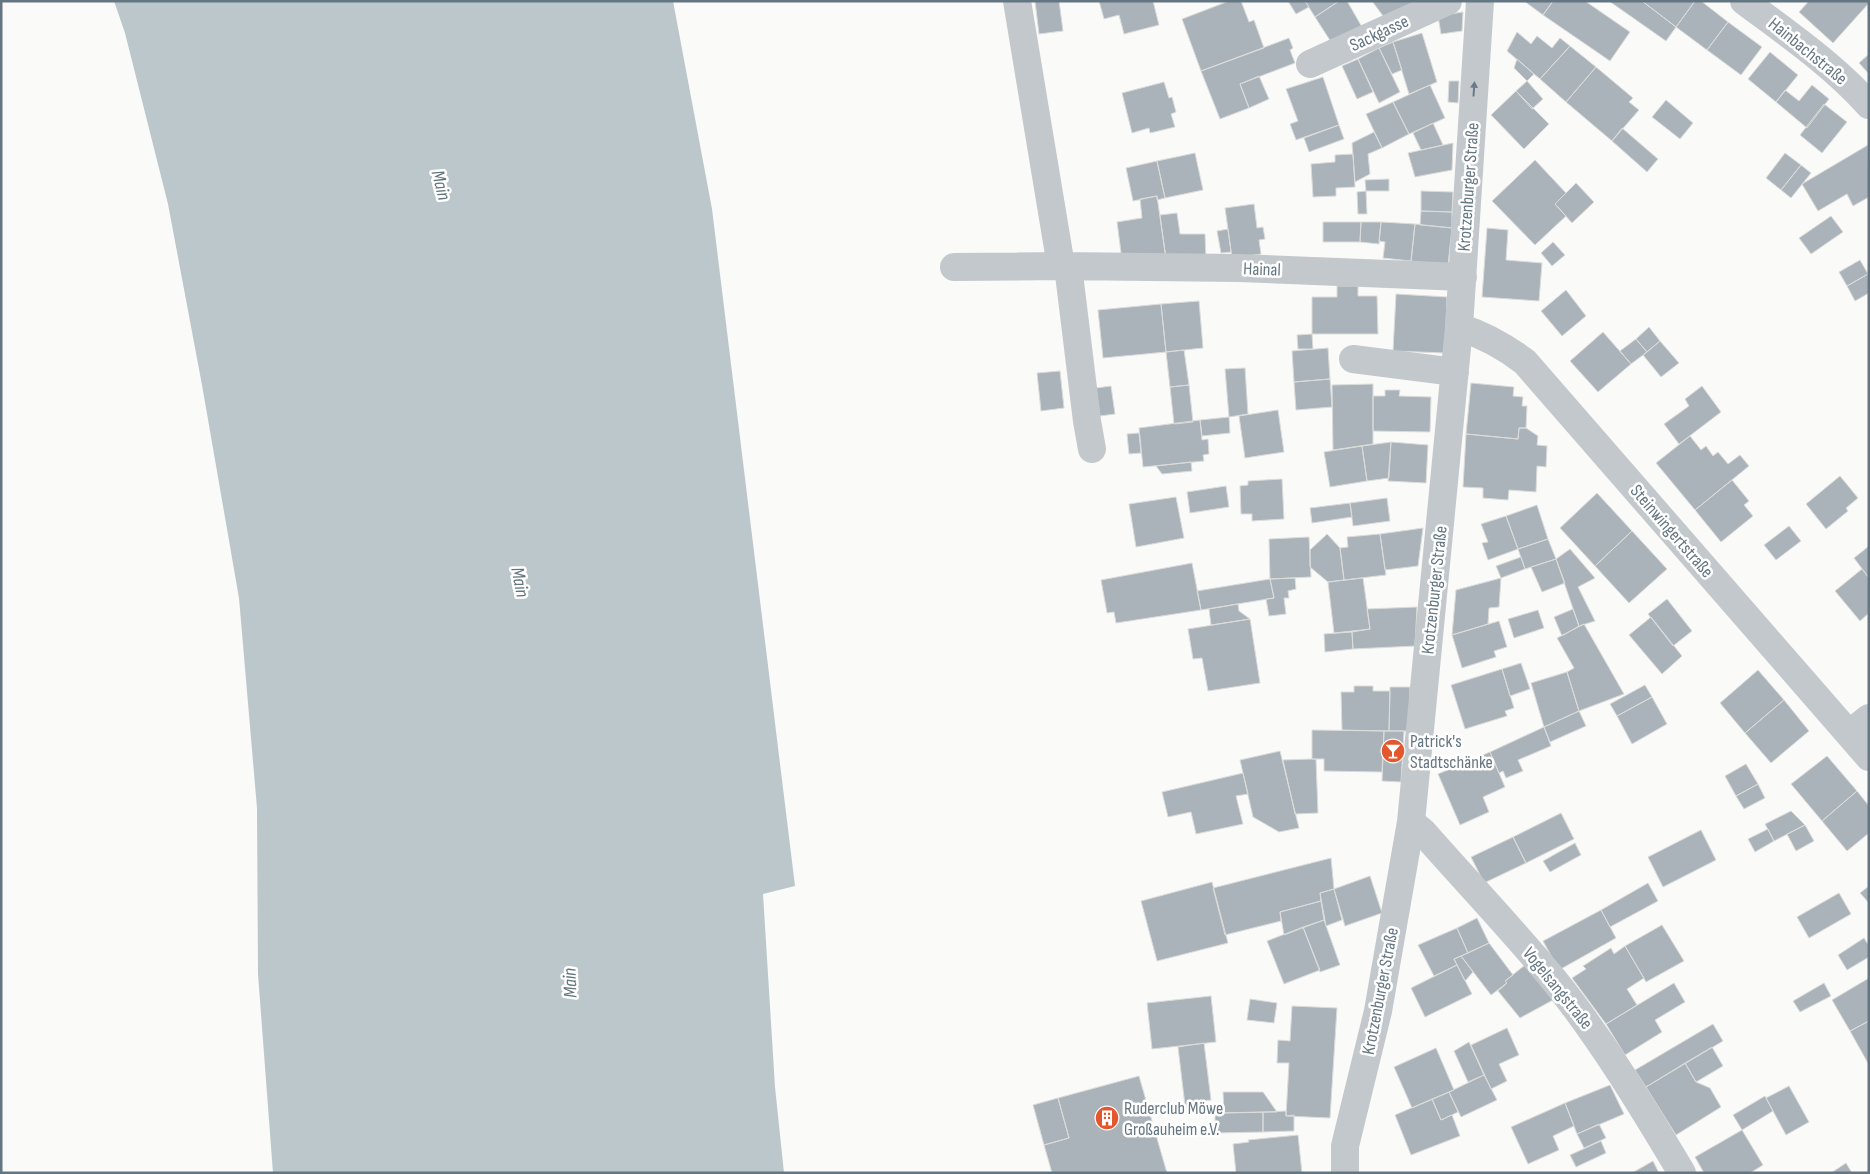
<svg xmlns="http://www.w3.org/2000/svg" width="1870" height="1174" viewBox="0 0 1870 1174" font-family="'Sofia Sans Condensed',sans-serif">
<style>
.water{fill:#bbc7cb}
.building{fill:#aab3b9;stroke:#dcdcda}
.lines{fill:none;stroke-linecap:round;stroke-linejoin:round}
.minor{stroke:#c3c8cc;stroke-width:28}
.oneway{fill:#6a7a87}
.labels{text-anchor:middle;stroke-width:5;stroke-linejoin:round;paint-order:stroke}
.street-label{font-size:18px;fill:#657683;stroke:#fff}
.poi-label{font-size:18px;fill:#657683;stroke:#fff;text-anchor:start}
.water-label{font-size:19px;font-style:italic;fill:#60757c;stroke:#fff}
</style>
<rect width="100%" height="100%" fill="#fafaf8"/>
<path class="water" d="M114,1H673L712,209L795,886L763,894L775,1087L784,1173H273L258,974L257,808L239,598L202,385L168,204L125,33Z"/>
<path class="building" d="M1035,1H1059L1063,31L1039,34Z
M1099,1H1153L1159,25L1124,34L1119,15L1104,19Z
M1229,1H1241L1249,22L1254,20L1264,48L1201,71L1182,19Z
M1288,1H1305L1309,7L1296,14Z
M1305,1H1339L1315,17Z
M1339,1H1347L1362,27L1333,45L1315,17Z
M1372,1H1422L1389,24Z
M1524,1H1553L1543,15Z
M1553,1H1585L1630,32L1610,61L1543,15Z
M1609,1H1642L1676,27L1666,41Z
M1642,1H1695L1676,27Z
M1695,1H1701L1728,22L1707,50L1676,27Z
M1809,1H1869V3L1833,43L1799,12Z
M1463,12L1462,31L1441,34L1438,16Z
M1728,22L1762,47L1741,75L1707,50Z
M1517,32L1531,44L1537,36L1552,48L1560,38L1570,46L1540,79L1507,51Z
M1422,33L1437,82L1409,94L1393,42Z
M1289,38L1293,48L1290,50L1295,63L1240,84L1249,108L1220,119L1201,71Z
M1393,42L1402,70L1392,74L1379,48Z
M1570,46L1596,67L1566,102L1540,79Z
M1379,48L1400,92L1379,103L1358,59Z
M1770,52L1798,75L1776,102L1748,79Z
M1869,54V74L1859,63Z
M1358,59L1373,92L1357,99L1342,66Z
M1517,59L1534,74L1527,81L1514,68Z
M1596,67L1633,98L1629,102L1639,110L1612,141L1566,102Z
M1259,76L1269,99L1249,108L1240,84Z
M1323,77L1339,125L1296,140L1290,124L1298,121L1286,89Z
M1449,81H1459L1458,103L1448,102Z
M1527,81L1543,99L1532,109L1516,91Z
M1164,82L1169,98L1172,97L1176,112L1171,114L1175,127L1150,133L1149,128L1132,133L1122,93Z
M1430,85L1445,118L1409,134L1393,102Z
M1812,85L1829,99L1807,128L1776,102L1785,90L1799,101Z
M1516,91L1549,124L1524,149L1491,115Z
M1666,100L1693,123L1680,139L1652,117Z
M1393,102L1409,134L1382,148L1366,114Z
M1824,104L1847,122L1822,153L1800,135Z
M1433,123L1443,145L1421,150L1413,133Z
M1339,125L1344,139L1309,152L1304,138Z
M1622,128L1658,159L1647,172L1612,141Z
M1374,132L1382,148L1368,154L1370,174L1355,182L1352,143Z
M1453,143L1452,170L1415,177L1408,153Z
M1868,145L1869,197L1853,206L1847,194L1818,211L1802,184Z
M1195,153L1203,190L1165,198L1157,161Z
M1785,153L1801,165L1781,190L1766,178Z
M1353,154L1355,187L1336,188V196L1313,197L1311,164L1335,162V155Z
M1535,160L1566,193L1555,204L1566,216L1535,245L1492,201Z
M1157,161L1165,198L1157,200V196L1133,201L1126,168Z
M1801,165L1811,173L1791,198L1781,190Z
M1389,179V191H1366L1365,180Z
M1576,183L1594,202L1572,223L1555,204Z
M1366,191L1367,214H1358L1357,192Z
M1421,191L1453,192L1452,212L1421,211Z
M1157,196L1166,259L1122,260L1117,222L1142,218L1140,199Z
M1254,204L1257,228L1263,227L1265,239L1259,240L1261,254L1232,258L1225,208Z
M1421,211L1452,212V228L1420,225Z
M1177,213L1180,234H1205L1206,259H1166L1160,215Z
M1831,216L1843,232L1811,254L1799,238Z
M1323,222H1361L1360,242H1323Z
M1361,222H1381L1379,244L1360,242Z
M1381,222L1415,224L1411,261L1383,258L1385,242L1379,241Z
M1415,224L1452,228L1448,265L1411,261Z
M1487,228L1508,230L1506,260L1542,263L1539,301L1482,297Z
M1228,229L1231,252L1221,253L1217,231Z
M1553,242L1565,255L1552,266L1541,253Z
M1860,260L1868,274L1847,286L1839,272Z
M1868,274L1869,293L1855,301L1847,286Z
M1337,286H1358V296H1377L1378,334H1312V297H1337Z
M1566,290L1586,316L1562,336L1541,311Z
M1396,294L1447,297L1445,353L1393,351Z
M1199,301L1203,348L1166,352L1161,304Z
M1161,304L1166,352L1103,358L1098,310Z
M1649,327L1660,341L1647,352L1636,339Z
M1603,332L1631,364L1598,392L1570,361Z
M1312,334L1313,349H1298L1297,335Z
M1636,339L1647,352L1631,364L1620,351Z
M1660,341L1679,363L1661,377L1643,355Z
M1328,348L1330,379L1294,382L1292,351Z
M1184,350L1189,385L1170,387L1166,352Z
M1245,368L1248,414L1229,417L1225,369Z
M1060,371L1064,408L1041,411L1037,373Z
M1330,379L1332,407L1296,410L1294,382Z
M1471,383L1514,387L1513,396L1523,397L1522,406H1527L1526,428H1519L1518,439L1466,434Z
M1373,384V444L1333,450L1332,385Z
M1189,385L1193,422L1174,424L1170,387Z
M1111,386L1115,414L1100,416L1096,388Z
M1702,386L1721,412L1679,444L1664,424L1689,406L1685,399Z
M1385,390H1400L1399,396L1431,397L1430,432L1373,431V396H1385Z
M1278,410L1284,452L1245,458L1239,416Z
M1229,417L1230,433L1202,436L1200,420Z
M1200,420L1202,440L1208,439L1209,454L1203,455L1204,461L1143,467L1139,428Z
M1519,428H1526L1538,436L1537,445L1547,446L1546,467L1537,466L1536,492L1509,490L1508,500L1483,498V488L1463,487L1466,434L1518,439Z
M1139,433L1141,453L1129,454L1127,434Z
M1690,436L1701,450L1706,446L1713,456L1718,452L1728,464L1740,455L1749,466L1695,510L1656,463Z
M1391,442L1389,478L1367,481L1362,446Z
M1391,442L1428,445L1426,483L1388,481Z
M1362,446L1367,481L1330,487L1324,452Z
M1191,462L1192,471L1162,474L1156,466Z
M1840,476L1858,498L1846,508L1848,511L1826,529L1806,504Z
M1282,479L1284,519L1252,521V514H1241L1240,486L1248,485V481Z
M1732,480L1749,501L1744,505L1753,516L1721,542L1695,510Z
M1226,486L1229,507L1190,513L1187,492Z
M1597,493L1632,531L1595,566L1560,528Z
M1176,497L1184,538L1136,547L1129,504Z
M1387,498L1390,521L1353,526L1350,503Z
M1350,503L1352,517L1312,523L1310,508Z
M1537,505L1548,539L1518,549L1506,516Z
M1506,516L1518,549L1488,560L1482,543L1488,542L1481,524Z
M1789,526L1801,541L1776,560L1764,545Z
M1423,528L1418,566L1385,570L1380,534Z
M1632,531L1667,569L1629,603L1595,566Z
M1327,534L1340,548L1344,580L1328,582L1310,567V550Z
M1380,534L1386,575L1344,580L1340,548L1348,547L1347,537Z
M1309,537L1311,577L1270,579L1269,539Z
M1548,539L1556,559L1525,569L1518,549Z
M1869,546V578L1854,558Z
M1570,549L1595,578L1578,587L1595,621L1579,626L1556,559Z
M1521,557L1525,569L1501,578L1496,566Z
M1556,559L1565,583L1542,592L1531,567Z
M1192,563L1201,610L1116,623L1114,612L1107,613L1101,580Z
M1862,569L1869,578V613L1860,621L1835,591Z
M1295,578L1296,589L1288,591L1289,598H1284L1286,614L1269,616L1266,599L1274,598L1270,579Z
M1363,578L1370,629L1334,633L1328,582Z
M1501,578L1499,607L1489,608L1488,624L1452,635L1456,590Z
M1270,579L1274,598L1201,610L1197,591Z
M1667,599L1692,631L1673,646L1648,614Z
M1238,604L1239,611L1250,619L1211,625L1209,609Z
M1417,607L1415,646L1353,649L1352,632L1370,629L1367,609Z
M1573,609L1579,626L1562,636L1554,617Z
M1538,610L1544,628L1514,638L1508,619Z
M1651,617L1682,656L1662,674L1629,635Z
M1250,619L1260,683L1208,691L1202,658L1193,659L1188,629Z
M1499,621L1507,647L1494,651L1496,657L1462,668L1452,635Z
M1584,624L1624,694L1579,711L1567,672L1574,668L1557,638Z
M1352,632L1353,649L1325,652L1324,634Z
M1521,663L1530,689L1510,696L1502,669Z
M1502,669L1514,708L1505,711L1507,716L1465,729L1451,685Z
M1758,670L1784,700L1745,733L1720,703Z
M1567,672L1579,711L1544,727L1531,683Z
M1645,685L1652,697L1617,716L1610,704Z
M1354,686H1373V691H1390L1389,731L1342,730L1341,692H1354Z
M1390,687H1410L1409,731H1389Z
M1652,697L1667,724L1632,744L1617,716Z
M1784,700L1809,731L1771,763L1745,733Z
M1579,711L1586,726L1550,742L1544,727Z
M1544,727L1551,746L1518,760L1523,771L1506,778L1503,771L1499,773L1490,752Z
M1312,730L1384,731L1382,772L1324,771V759H1312Z
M1384,731H1404L1401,782L1382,781Z
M1280,751L1299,828L1279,832L1253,817L1240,760Z
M1490,752L1505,787L1483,797L1489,812L1460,825L1438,774Z
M1827,756L1857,791L1822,821L1791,784Z
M1312,759H1316L1318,813L1295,814L1283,760Z
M1746,764L1758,784L1736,796L1725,776Z
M1243,773L1248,794L1236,796L1243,824L1196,834L1191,812L1168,817L1162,792Z
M1758,784L1765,798L1744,809L1736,796Z
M1857,791L1869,806V833L1847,851L1822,821Z
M1791,811L1805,825L1774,841L1765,824Z
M1561,813L1574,839L1526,863L1513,837Z
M1805,825L1814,841L1796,851L1787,834Z
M1768,829L1774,841L1755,852L1748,839Z
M1701,830L1716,860L1663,887L1648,857Z
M1513,837L1526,863L1484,883L1471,857Z
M1575,843L1581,855L1550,872L1543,861Z
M1331,858L1334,889L1320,893L1321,901L1280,912L1281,921L1225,935L1213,888Z
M1370,876L1382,913L1345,926L1334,889Z
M1212,882L1228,943L1157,961L1141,901Z
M1648,883L1658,901L1610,927L1601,910Z
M1869,886V903L1860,893Z
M1334,889L1342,920L1326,926L1320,893Z
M1839,893L1851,914L1809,938L1797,917Z
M1321,901L1324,920L1284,935L1280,912Z
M1601,910L1616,938L1559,970L1543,941Z
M1477,918L1489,943L1468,953L1457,928Z
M1324,920L1340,965L1320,972L1303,927Z
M1662,925L1684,961L1646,982L1625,946Z
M1303,927L1320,970L1284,984L1267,941Z
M1457,928L1468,953L1454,959L1457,965L1434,976L1418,945Z
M1864,938L1869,946V957L1847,970L1838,955Z
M1489,943L1513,975L1505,981L1507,983L1491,995L1461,956Z
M1625,946L1644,978L1627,989L1637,1005L1606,1024L1572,978L1586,969L1583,966L1611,948L1614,954Z
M1461,956L1473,972L1465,981L1454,959Z
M1457,965L1472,994L1425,1017L1411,988Z
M1525,965L1553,1000L1520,1018L1498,991L1507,983L1505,981Z
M1869,978V1021L1850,1031L1832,1000Z
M1674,983L1685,1002L1655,1020L1662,1032L1625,1055L1606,1024Z
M1824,983L1831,996L1800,1012L1793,1001Z
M1211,996L1216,1042L1152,1049L1147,1003Z
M1250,999L1277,1003L1274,1023L1247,1020Z
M1292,1006L1337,1008L1330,1118L1286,1116L1289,1063H1277L1278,1040L1290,1041Z
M1869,1021V1065L1850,1031Z
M1713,1024L1723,1041L1646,1087L1635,1070Z
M1507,1028L1519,1055L1499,1064L1507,1081L1491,1089L1471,1045Z
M1469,1042L1484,1075L1468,1082L1454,1051Z
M1204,1043L1211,1100L1201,1101L1202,1112L1186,1114L1178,1047Z
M1712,1047L1723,1066L1696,1082L1685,1063Z
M1436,1048L1454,1090L1412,1108L1394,1067Z
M1685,1063L1696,1082L1710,1088L1721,1107L1676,1135L1646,1087Z
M1484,1075L1497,1100L1461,1117L1449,1092Z
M1139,1076L1167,1173H1052L1044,1145L1069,1138L1058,1098Z
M1610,1085L1624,1114L1577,1134L1565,1103Z
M1789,1086L1809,1122L1786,1135L1766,1098Z
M1223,1092H1263L1277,1112L1224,1113Z
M1449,1092L1458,1112L1441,1120L1432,1099Z
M1765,1096L1773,1111L1742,1130L1733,1115Z
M1058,1098L1069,1138L1044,1145L1033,1105Z
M1432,1099L1441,1120L1452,1115L1460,1136L1411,1155L1395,1115Z
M1565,1103L1574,1126L1553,1136L1559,1150L1528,1164L1511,1127Z
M1286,1111V1116L1294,1115V1131L1263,1132V1112Z
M1263,1112V1132L1215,1133V1113Z
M1599,1124L1606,1138L1584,1148L1577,1134Z
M1742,1130L1763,1165L1750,1173H1704L1695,1157Z
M1298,1135L1302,1173H1236L1233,1144L1249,1142L1248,1140Z
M1601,1141L1606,1153L1576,1167L1570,1155Z
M1653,1161L1659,1173H1632Z
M1846,1163L1852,1173H1831Z"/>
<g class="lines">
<path class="minor" d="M1017,1L1061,266
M1744,1C1788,34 1832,64 1869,105
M1310,64L1448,1
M1068,266L1087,421L1092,449
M954,267L1061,266L1239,268L1463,277
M1459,327C1484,335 1504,346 1525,362L1869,757
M1353,359L1455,372
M1849,734L1869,718
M1411,822L1423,832C1466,881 1512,929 1554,980C1602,1040 1642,1106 1682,1173
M1345,1173V1146L1378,1011L1411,822L1459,327L1480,1"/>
</g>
<defs><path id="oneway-solid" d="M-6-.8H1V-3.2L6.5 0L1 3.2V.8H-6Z" transform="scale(1.25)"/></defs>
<use class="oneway" href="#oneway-solid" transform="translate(1474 89) rotate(-86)"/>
<defs>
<g id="bar-disc" transform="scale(1.25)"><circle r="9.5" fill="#e4572e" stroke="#fff"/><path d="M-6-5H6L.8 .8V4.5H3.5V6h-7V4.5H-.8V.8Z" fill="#fff"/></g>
<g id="building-disc" transform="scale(1.25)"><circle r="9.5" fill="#e4572e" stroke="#fff"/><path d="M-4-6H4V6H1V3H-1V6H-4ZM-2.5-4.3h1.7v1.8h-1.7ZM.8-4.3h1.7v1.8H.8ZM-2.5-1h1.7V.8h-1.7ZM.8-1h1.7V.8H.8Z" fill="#fff"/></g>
</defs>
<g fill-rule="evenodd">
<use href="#bar-disc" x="1393" y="751"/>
<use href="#building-disc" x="1107" y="1118"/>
</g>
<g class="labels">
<g class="street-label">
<text transform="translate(1379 33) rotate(-25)" y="6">Sackgasse</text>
<text transform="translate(1808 51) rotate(39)" y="6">Hainbachstraße</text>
<text transform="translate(1468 187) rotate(-86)" y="6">Krotzenburger Straße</text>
<text transform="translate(1262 269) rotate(2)" y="6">Hainal</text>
<text transform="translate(1672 531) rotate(49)" y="6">Steinwingertstraße</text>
<text transform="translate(1434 590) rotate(-84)" y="6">Krotzenburger Straße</text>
<text transform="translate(1558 988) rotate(51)" y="6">Vogelsangstraße</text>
<text transform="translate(1380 991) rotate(-79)" y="6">Krotzenburger Straße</text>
</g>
<g class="poi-label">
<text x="1410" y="747">Patrick's<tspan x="1410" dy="21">Stadtschänke</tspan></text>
<text x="1124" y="1114">Ruderclub Möwe<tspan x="1124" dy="21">Großauheim e.V.</tspan></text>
</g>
<g class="water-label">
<text transform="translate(442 185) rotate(76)" y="7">Main</text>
<text transform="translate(521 582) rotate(79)" y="7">Main</text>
<text transform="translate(569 983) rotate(-92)" y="7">Main</text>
</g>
</g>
<rect width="1870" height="1174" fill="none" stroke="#657683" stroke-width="5"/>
</svg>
